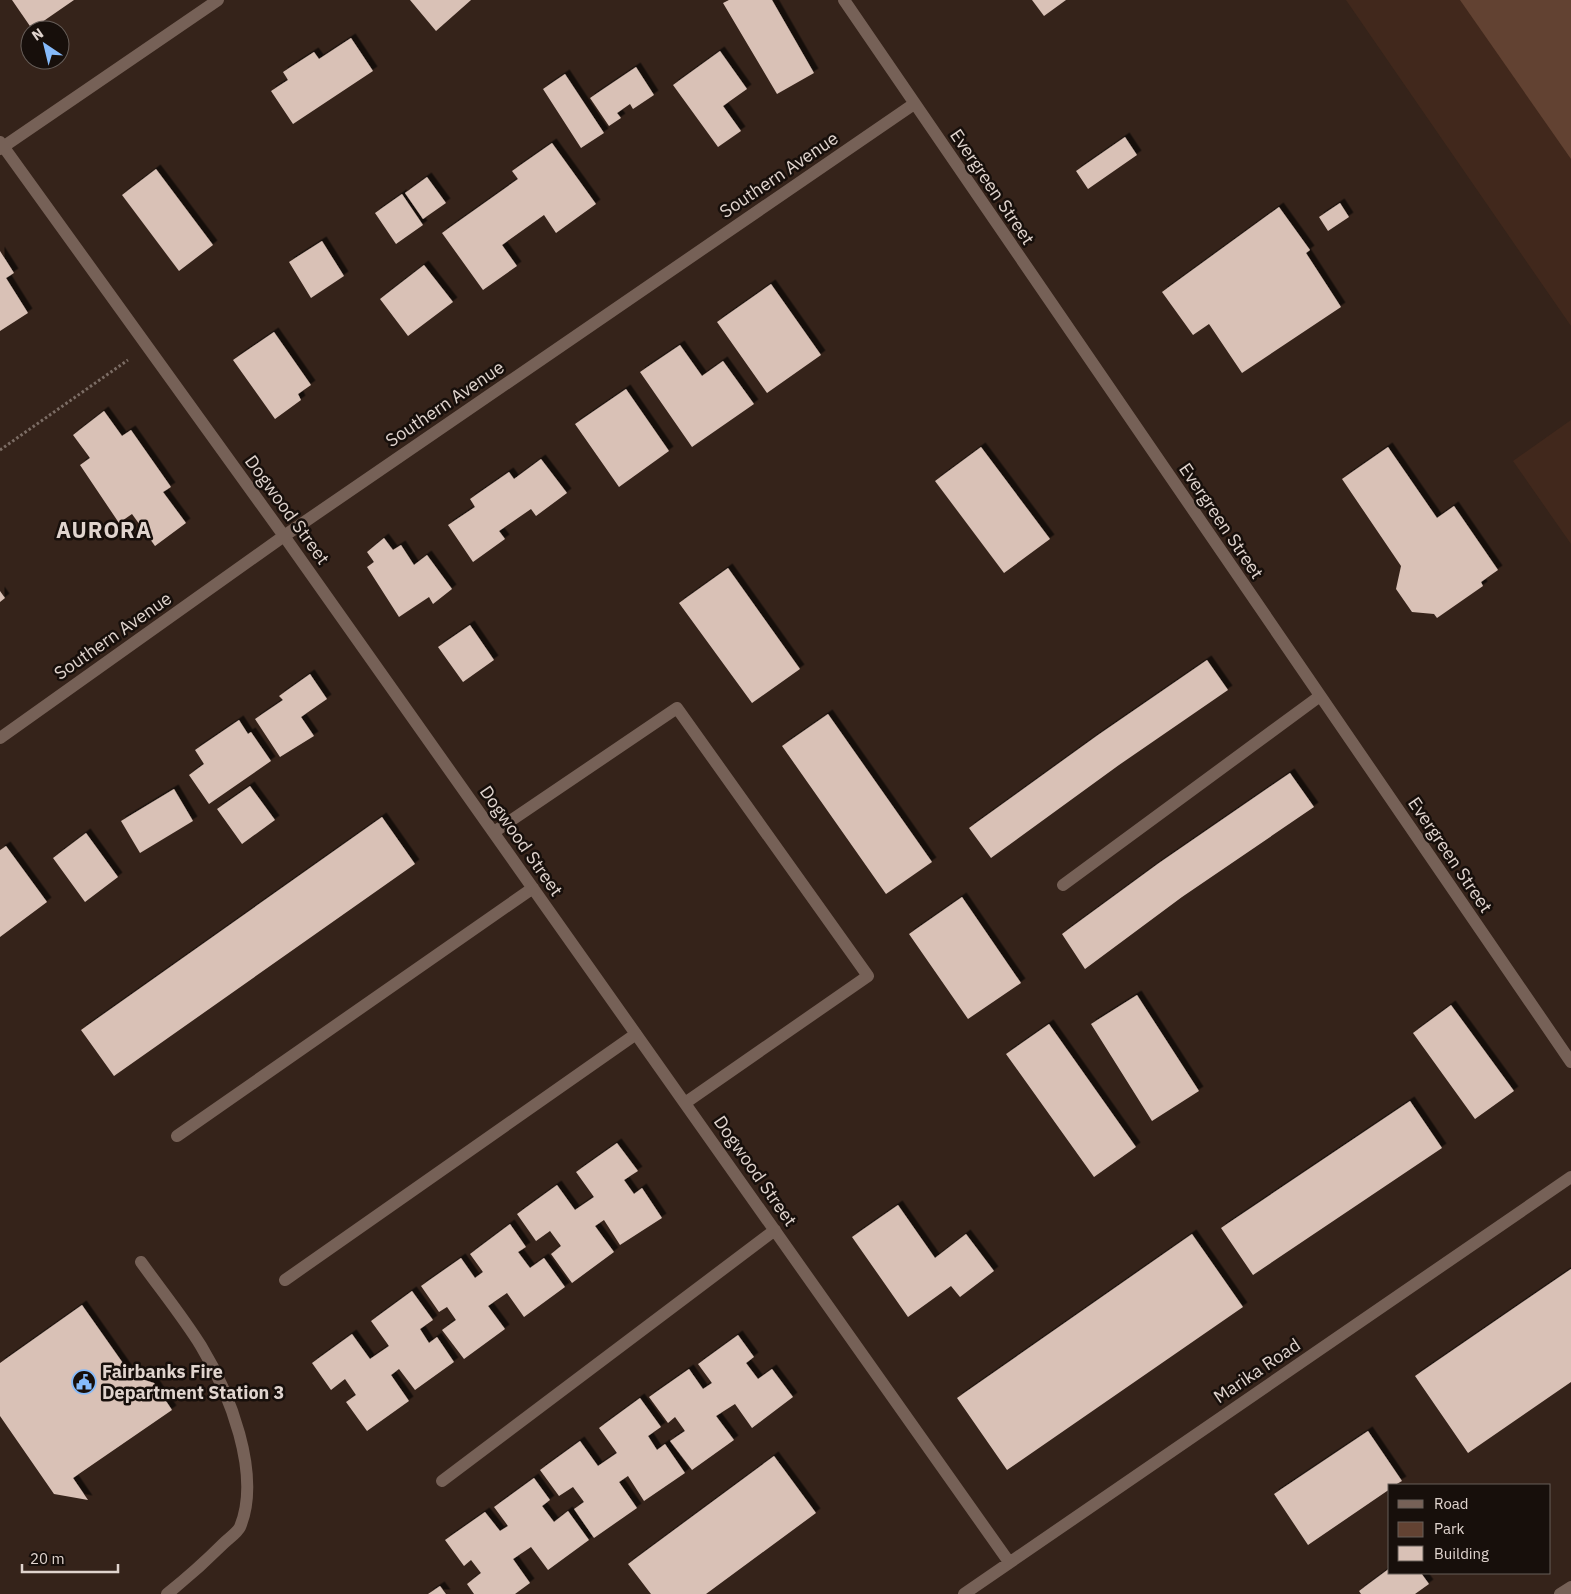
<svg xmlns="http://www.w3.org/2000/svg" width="1571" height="1594" viewBox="0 0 1571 1594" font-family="'IBM Plex Sans',sans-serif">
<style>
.built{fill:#41281c}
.green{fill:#624232}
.building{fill:#d9c1b6;filter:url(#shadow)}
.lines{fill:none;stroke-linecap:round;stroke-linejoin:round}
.path{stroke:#7c6d65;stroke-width:3;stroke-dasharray:2.5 2.5;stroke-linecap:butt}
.minor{stroke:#766157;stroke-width:12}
.labels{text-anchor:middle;stroke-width:5;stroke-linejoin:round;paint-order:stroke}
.street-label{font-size:18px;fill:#e0d4ce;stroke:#170f0b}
.poi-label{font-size:18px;font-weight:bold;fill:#e0d4ce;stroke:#170f0b;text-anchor:start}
.district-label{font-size:22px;font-weight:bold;letter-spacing:1px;fill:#e0d4ce;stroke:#170f0b}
</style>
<defs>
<filter id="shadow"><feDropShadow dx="4.5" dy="-4.5" stdDeviation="0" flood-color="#0009"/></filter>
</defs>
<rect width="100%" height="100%" fill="#35231a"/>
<path class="built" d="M1346,0H1571V326Z
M1571,420V544L1513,461Z"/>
<path class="green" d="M1460,0H1571V159Z"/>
<path class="building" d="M12,0H74L32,29Z
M410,0H471L436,31Z
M729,0H772L814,73L777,94L723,3Z
M1032,0H1066L1044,16Z
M351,38L373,71L293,124L271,91L288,80L283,72L314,52L319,59Z
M720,51L747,89L723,106L741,131L718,147L673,85Z
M636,67L654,95L633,109L630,104L617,113L621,118L609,126L590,98Z
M565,74L604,133L581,148L543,89Z
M1125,137L1137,155L1088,189L1076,171Z
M552,143L596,204L556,233L544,215L502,245L517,266L483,290L442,233L518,179L512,171Z
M156,169L213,245L179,271L122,195Z
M427,177L446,203L423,219L405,193Z
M402,194L423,225L396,244L375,213Z
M1340,203L1349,217L1328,231L1319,217Z
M1279,207L1310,250L1306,253L1341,307L1242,373L1209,324L1193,335L1162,292Z
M322,241L344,276L311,298L289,262Z
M0,251L14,273L6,278L28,313L0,331Z
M424,265L453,302L408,336L380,299Z
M771,284L821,355L767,393L717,322Z
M274,332L311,385L298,394L301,400L275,419L233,360Z
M680,345L702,376L723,361L754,404L692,447L640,372Z
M626,389L669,451L619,487L575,424Z
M104,411L122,436L131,430L171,487L163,492L186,523L155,546L132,514L119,523L80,465L90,458L73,435Z
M981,447L1050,539L1004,573L935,481Z
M1388,447L1437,518L1454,506L1498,570L1481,582L1483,586L1437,618L1434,614L1412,612L1396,589L1401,566L1342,479Z
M541,459L567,493L536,516L531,509L499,531L505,539L473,562L448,525L475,507L470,499L509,472L514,479Z
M384,538L393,550L401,545L414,565L427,555L452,589L433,604L429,597L399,617L367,567L374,562L367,552Z
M728,568L800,669L752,703L679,603Z
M0,591L5,598L0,602Z
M470,625L494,660L463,682L438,647Z
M1207,660L1228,690L1119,765L991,858L969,828L1098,735Z
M310,674L327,699L301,717L314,736L280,757L255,719L283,700L279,696Z
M828,714L932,862L886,894L782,746Z
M239,720L248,734L251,732L271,761L209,804L189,775L204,764L195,750Z
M1290,773L1314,807L1182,897L1085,969L1062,934L1159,863Z
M250,786L275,820L242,844L217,809Z
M174,789L193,821L140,853L121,821Z
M382,817L415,864L114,1076L81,1030Z
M86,833L118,877L85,902L53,858Z
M6,846L47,902L0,937V850Z
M962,897L1021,983L968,1019L909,934Z
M1137,995L1199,1091L1152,1121L1091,1024Z
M1451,1005L1514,1091L1475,1119L1413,1033Z
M1049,1024L1136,1147L1094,1177L1006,1054Z
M1410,1101L1442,1148L1253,1275L1221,1228Z
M617,1143L638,1171L624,1180L634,1194L642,1188L662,1218L620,1245L604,1220L595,1226L614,1252L572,1283L551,1254L561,1246L550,1231L536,1241L517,1214L557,1185L575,1210L594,1197L576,1172Z
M898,1205L935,1258L966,1234L994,1271L960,1297L951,1286L908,1317L852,1237Z
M510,1224L526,1247L518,1252L530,1268L544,1258L565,1287L524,1317L507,1293L488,1306L505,1329L464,1359L442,1330L456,1320L447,1307L439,1312L421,1286L461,1258L475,1278L483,1272L470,1254Z
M1192,1234L1243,1307L1007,1470L957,1398Z
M1571,1269V1382L1468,1453L1415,1376Z
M412,1291L433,1320L420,1329L429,1343L437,1337L454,1362L415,1390L399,1369L391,1375L409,1401L367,1431L346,1402L356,1395L345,1379L331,1390L312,1363L352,1334L370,1359L389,1346L371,1321Z
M82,1305L132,1376L154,1383L172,1410L73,1478L88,1500L54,1494L0,1416V1363Z
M738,1335L754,1357L746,1363L758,1379L772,1369L793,1397L752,1428L735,1404L716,1416L734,1440L692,1470L670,1441L685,1431L675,1417L668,1423L649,1397L689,1369L703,1389L712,1383L698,1364Z
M640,1398L661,1427L648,1436L657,1450L665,1444L685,1473L644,1501L628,1476L619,1482L637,1508L594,1538L574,1509L584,1502L573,1487L559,1496L540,1470L580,1441L598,1466L617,1453L599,1428Z
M1368,1431L1402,1481L1395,1485H1390V1489L1308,1545L1274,1494Z
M774,1456L816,1513L706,1594H651L628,1564Z
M534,1478L550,1500L542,1506L554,1522L568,1511L589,1540L548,1570L531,1547L513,1559L530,1583L515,1594H474L467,1584L481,1573L471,1560L464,1566L445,1540L485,1512L500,1531L508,1526L494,1507Z
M1390,1568V1573H1421L1429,1584L1415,1594H1361L1359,1591Z
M440,1586L446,1594H428Z"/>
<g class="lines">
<path class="path" d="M0,450L128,360"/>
<path class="minor" d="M844,0L1571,1062
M0,142L284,536L1009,1562
M0,149L218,0
M0,738L284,536L914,104
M494,832L677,708L868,976L685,1103
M1063,885L1320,696
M177,1136L533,888
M141,1262C161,1290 183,1317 201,1346C229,1392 262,1474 240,1527C237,1533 229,1538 224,1543C206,1561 187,1578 167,1594
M285,1280L636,1034
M442,1481L775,1230
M964,1594L1571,1177
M1560,1594L1571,1587"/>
</g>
<defs>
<g id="civic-ring" transform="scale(1.25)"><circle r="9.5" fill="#170f0b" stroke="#86bbfb" stroke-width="1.5"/><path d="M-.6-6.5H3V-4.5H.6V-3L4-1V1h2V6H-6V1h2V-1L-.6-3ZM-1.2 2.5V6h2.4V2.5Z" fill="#86bbfb"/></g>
</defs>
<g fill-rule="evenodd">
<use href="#civic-ring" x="84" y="1382"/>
</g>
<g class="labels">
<g class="street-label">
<text transform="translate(779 175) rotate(-34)" y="6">Southern Avenue</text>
<text transform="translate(992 187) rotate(56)" y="6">Evergreen Street</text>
<text transform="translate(445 404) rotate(-34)" y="6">Southern Avenue</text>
<text transform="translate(287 510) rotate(54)" y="6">Dogwood Street</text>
<text transform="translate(1221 521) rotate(56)" y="6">Evergreen Street</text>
<text transform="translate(113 636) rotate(-35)" y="6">Southern Avenue</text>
<text transform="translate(521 841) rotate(55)" y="6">Dogwood Street</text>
<text transform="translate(1450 855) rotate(56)" y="6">Evergreen Street</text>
<text transform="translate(755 1171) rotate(55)" y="6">Dogwood Street</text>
<text transform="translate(1257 1371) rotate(-34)" y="6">Marika Road</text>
</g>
<g class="poi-label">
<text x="102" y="1378">Fairbanks Fire<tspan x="102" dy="21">Department Station 3</tspan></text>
</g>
<g class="district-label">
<text x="104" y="538">AURORA</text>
</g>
</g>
<rect x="1388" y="1484" width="162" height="90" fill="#170f0b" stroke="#675e59"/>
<rect x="1398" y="1500" width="25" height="8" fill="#766157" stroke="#675e59"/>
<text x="1434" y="1509" font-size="15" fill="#e0d4ce">Road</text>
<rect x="1398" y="1522" width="25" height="15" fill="#624232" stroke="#675e59"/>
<text x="1434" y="1534" font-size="15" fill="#e0d4ce">Park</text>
<rect x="1398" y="1546" width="25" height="15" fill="#d9c1b6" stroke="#675e59"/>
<text x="1434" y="1559" font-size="15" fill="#e0d4ce">Building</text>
<g transform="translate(45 45) rotate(325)"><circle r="24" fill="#170f0b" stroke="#675e59"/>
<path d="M0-4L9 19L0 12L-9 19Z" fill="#86bbfb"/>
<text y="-8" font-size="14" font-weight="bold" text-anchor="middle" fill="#e0d4ce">N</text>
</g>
<path d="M22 1564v8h96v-8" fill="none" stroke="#e0d4ce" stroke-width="2.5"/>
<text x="30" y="1564" font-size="15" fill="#e0d4ce" stroke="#170f0b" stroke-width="4" paint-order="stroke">20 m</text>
</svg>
